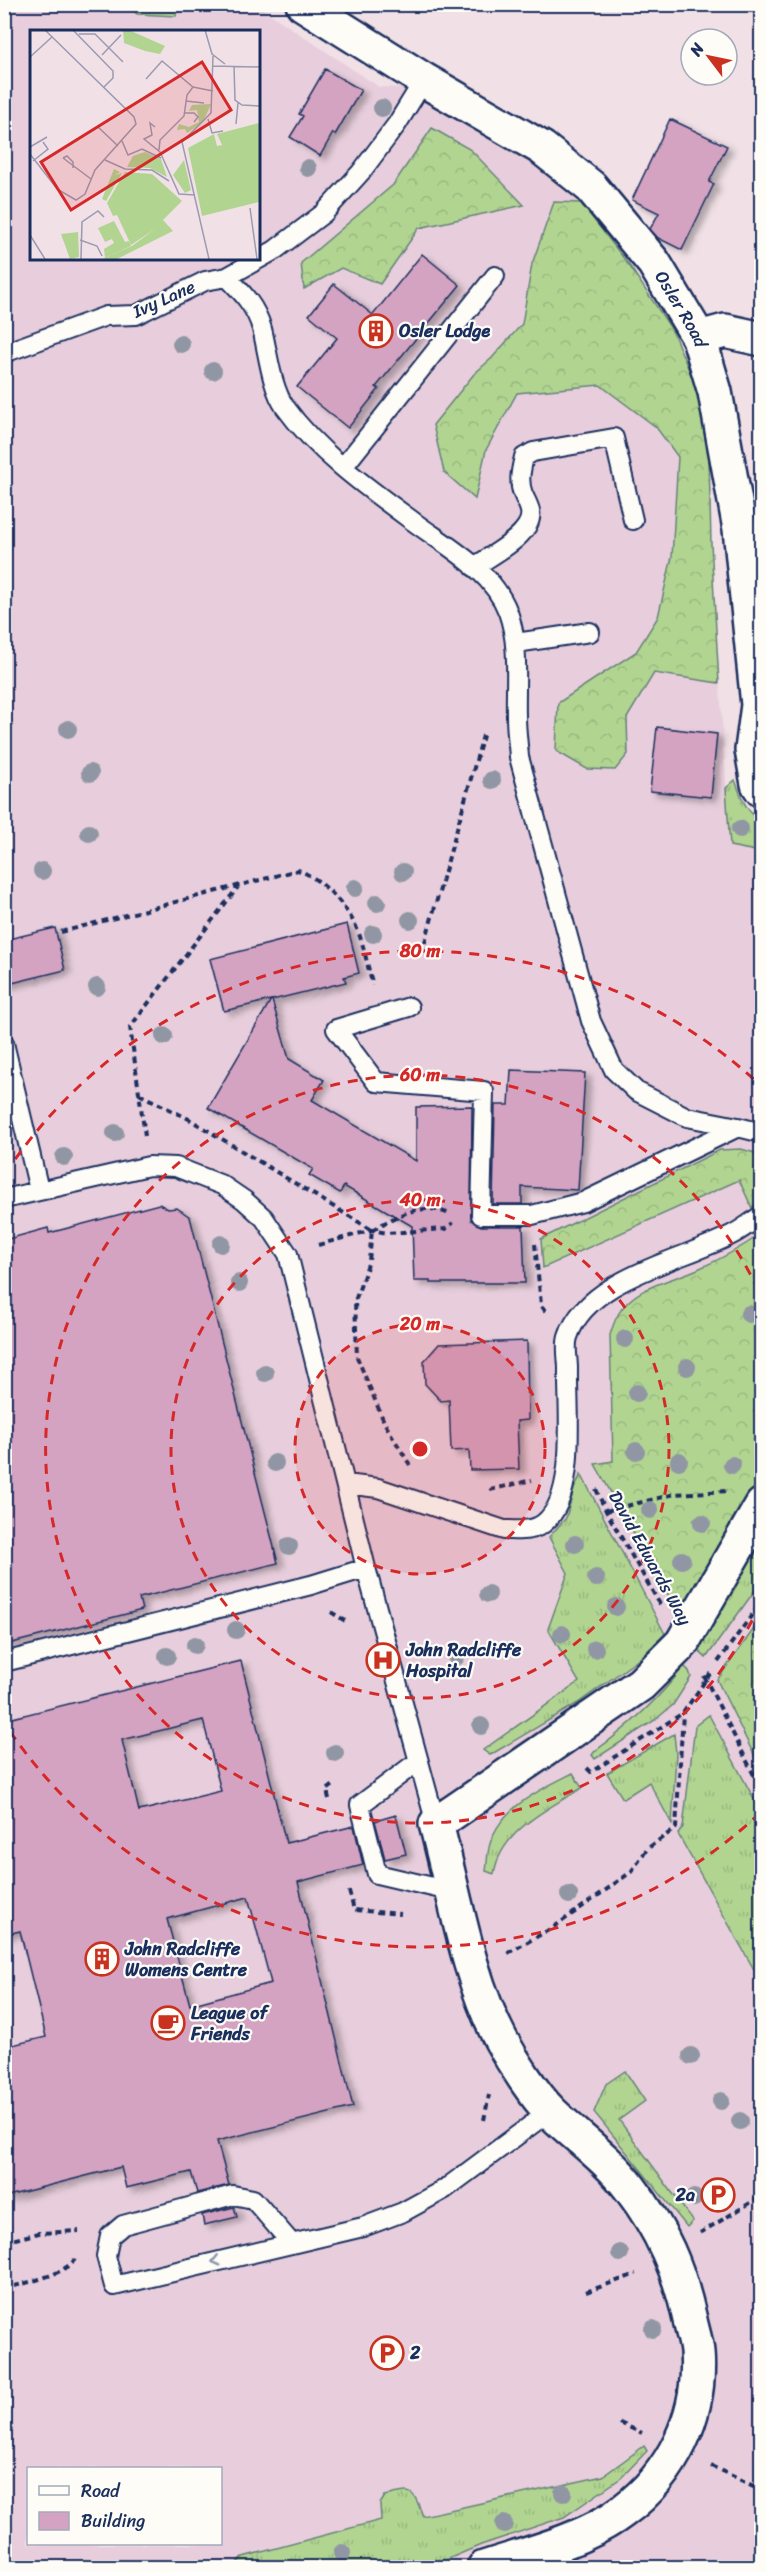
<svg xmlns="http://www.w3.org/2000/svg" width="766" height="2572" viewBox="0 0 766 2572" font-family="Sriracha,sans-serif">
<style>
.built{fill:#e8cedc;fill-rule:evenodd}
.grass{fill:url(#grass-tufts);stroke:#668278;stroke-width:1.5}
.forest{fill:url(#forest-crowns);stroke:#668278;stroke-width:1.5}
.building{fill:#d4a3c1;stroke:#1b2f5e;stroke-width:1.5;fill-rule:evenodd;filter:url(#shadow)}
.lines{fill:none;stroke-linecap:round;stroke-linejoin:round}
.service-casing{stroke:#1b2f5e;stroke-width:22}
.minor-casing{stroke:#1b2f5e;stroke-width:38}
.path{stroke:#1b2f5e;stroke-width:4;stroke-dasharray:6 4.5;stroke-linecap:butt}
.service{stroke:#fdfcf7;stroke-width:18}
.minor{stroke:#fdfcf7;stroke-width:33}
.tree{fill:#9096a3}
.oneway{stroke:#8c96aa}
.ring{fill:none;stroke:#d62828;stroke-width:3;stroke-dasharray:10 8}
.labels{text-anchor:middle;stroke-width:4.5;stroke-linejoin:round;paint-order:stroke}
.street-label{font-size:18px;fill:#1b2f5e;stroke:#fdfcf7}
.poi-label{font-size:18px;font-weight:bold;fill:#1b2f5e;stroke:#fdfcf7;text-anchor:start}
.inset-road{fill:none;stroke:#9b9ab0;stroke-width:1.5}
.view{fill:#d62828;fill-opacity:0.15;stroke:#d62828;stroke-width:3}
.inset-edge{fill:none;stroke:#1b2f5e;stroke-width:3}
.centre{fill:#d62828;stroke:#fdfcf7;stroke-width:3}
.ring-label{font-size:18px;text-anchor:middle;font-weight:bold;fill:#d62828;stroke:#fdfcf7;stroke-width:4.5;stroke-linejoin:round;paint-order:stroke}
</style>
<defs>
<pattern id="grass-tufts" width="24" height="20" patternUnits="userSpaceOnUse" patternTransform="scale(1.5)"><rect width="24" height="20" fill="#b1d591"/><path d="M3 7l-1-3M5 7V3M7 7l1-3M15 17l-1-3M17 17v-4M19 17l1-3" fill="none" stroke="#98b77f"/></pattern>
<pattern id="forest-crowns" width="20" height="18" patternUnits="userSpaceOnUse" patternTransform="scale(1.5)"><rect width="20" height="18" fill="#b1d591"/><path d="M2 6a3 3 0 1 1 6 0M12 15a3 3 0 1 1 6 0" fill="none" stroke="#98b77f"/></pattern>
<filter id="shadow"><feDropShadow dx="6" dy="4" stdDeviation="3" flood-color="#0004"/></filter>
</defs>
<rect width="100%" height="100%" fill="#f1e1e7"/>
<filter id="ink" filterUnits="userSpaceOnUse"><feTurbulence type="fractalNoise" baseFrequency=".0167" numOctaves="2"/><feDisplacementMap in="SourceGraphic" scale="12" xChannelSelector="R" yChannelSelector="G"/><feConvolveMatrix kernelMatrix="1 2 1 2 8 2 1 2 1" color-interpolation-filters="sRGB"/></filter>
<g filter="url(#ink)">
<path class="built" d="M5,5H257L379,87L410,88L532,160L581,203L629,265L672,330L708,415L711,543L730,846L762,852L761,2567L5,2568ZM32,32H258V258H32ZM28,2468H220V2544H28Z"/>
<path class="grass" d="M735,780C741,795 745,812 761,820V852L730,846L726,788Z
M581,1474L665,1634L639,1659L578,1703L490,1755L483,1750L579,1682L548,1629L568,1573L549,1537L566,1518L574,1489Z
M761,1535V1582L706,1658L697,1649Z
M684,1666L689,1671L691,1677L673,1705L655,1720L595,1759L592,1755L595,1751C630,1726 658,1700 684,1666Z
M709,1715L761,1812V1982L678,1834L683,1827L695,1726Z
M674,1734L676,1753L672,1824L649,1782L623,1799L607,1773Z
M573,1773L582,1788C549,1808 500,1831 494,1874L486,1871C487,1865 487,1859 488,1853C494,1810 539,1790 573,1773Z
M625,2071L645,2101L619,2120L693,2221L687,2227L594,2112L606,2084Z
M644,2446L647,2451L621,2478L564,2517L481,2545L448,2559L407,2568L233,2567L243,2557L381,2520L380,2504L385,2496C415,2489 412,2489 423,2516L603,2476Z"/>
<path class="forest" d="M127,5H178L176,16L137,14Z
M432,128L471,150L524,205L419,228L380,284L341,268L304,289L301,263L393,185Z
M554,202L581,203L629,265L672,330L708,415L711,543L719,683L654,673L627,718L628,754L615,770L587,769L556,751L558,703L636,652L658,617L672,557L678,457L656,427L600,385L517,393L486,450L475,499L444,472L433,425L474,374L492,358L522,324L532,264Z
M741,1149L755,1153L761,1159V1196L752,1208L739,1180L543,1268L541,1239L720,1150Z
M761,1234V1476L680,1616L595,1464L613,1461L610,1335C614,1322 618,1311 628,1302C646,1284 677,1279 700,1268C721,1259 742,1247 761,1234Z
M761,1619V1769L717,1680Z"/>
<path class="building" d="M325,69L361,90L335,135L333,133L320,156L290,137L303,116L299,114Z
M670,119L727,146L709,182L714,184L682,250L658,238L650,229L659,213L632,200Z
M422,254L460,285L376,387L379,389L348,428L297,387L337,338L309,315L334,284L373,315Z
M657,727L717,734L711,797L650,791Z
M347,924L359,973L344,977L346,982L272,1000L289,1059L324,1080L312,1100L416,1161V1107L472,1106L471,1220L481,1226H523L525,1283H430V1281H414L412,1226L344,1186L340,1193L309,1175L313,1169L208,1108L271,1000L224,1011L210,959Z
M55,928L65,970L4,985V940Z
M511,1070L585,1073L578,1190L522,1187V1204H493L495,1105H509Z
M159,1204L168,1209L177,1208L190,1217L278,1563L139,1598L142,1610L4,1645V1240L48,1228L49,1233Z
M527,1341L528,1420L517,1421L519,1469L470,1470L469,1450L451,1451L449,1400L441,1401L425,1384L424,1361L439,1344Z
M241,1661L286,1843L354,1826L363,1865L298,1882L353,2107L217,2141L229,2185L197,2193L191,2172L126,2188L121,2167L4,2197V2047L46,2037L20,1931L4,1935V1720ZM203,1720L221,1791L139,1811L122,1740ZM248,1897L271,1983L190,2005L167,1919Z
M396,1815L406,1854L385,1859L375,1821Z
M234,2207L237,2217L204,2225L202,2215Z"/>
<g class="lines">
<g class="service-casing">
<path id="service" d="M227,277C242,292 256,307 262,329C268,352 271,387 285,407C318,453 369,489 414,522C448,547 493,571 508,612C520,646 515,681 516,716C516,730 518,743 519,757L591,1021L614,1070L636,1091L687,1117L738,1127
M4,353L106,316L136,315L205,281L227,277L275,250L324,213L361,172L397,124L424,80
M344,466L495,276
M474,567C490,556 535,534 530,511C529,505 525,499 523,494C518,481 521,470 524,457L533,452L614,438L633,520
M516,643L590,632
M409,1007L336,1029L376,1082L484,1091L481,1215H532L583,1202L738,1127L762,1133
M4,1043L39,1190
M4,1199L149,1166L176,1167L222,1185L244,1200L264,1218L288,1254L366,1568L436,1824
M346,1484L378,1488L504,1530C516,1530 533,1532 544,1523C578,1496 567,1409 568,1369C568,1359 565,1346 568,1337C587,1277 686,1260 735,1233C744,1228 753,1221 762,1215
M4,1662L311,1585L366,1568
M417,1762L360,1805L377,1874L454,1892
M292,2244L253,2199L233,2195L123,2225L110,2236L106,2256L114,2286L363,2227L403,2212L445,2189L550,2111
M554,2546L565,2568"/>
</g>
<g class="minor-casing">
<g id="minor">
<path id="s1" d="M303,4L424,80L542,148L591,187L654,263L699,338L715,392L740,529L758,705L752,750L758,784L762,790"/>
<path d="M699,338L725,331L762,339"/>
<path d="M484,2568C530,2553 585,2540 623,2511C673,2474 702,2414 697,2352C696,2341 692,2330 690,2320C679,2269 662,2230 630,2188C608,2159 578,2138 552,2113C534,2095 513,2062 501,2040C467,1976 455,1894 436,1824L641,1684L682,1643L762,1505"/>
</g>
</g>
<path class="path" d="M61,932L298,870C320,878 342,901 353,921C363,937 367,967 373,985
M422,953L484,732
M139,1094L189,1119L372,1230L369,1261L355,1301L357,1357L385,1424L410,1465
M145,1136L130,1027L238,887
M373,1230C395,1216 423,1201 449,1214
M535,1244L541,1305L546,1312
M318,1245L372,1230L387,1233L446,1229L453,1223
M596,1489L606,1511L661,1606
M490,1490L532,1480
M606,1511L675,1494L726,1491
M331,1612L347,1622
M718,1662L762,1601
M704,1676L762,1791
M587,1768L591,1772L683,1713L712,1671
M329,1799L327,1790L335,1784
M349,1891L354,1910L401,1914
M508,1953L554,1927L631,1872L648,1848L676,1828L683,1713
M484,2120L489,2095
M700,2233L762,2196
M4,2242L39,2233L79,2231
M4,2289C23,2283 64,2276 75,2259
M586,2292L636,2274
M620,2423L642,2433
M711,2466L762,2490
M160,2563L162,2568"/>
<use href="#service" class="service"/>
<use href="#minor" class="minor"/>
</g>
<g class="tree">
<circle cx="382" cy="108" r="9"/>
<circle cx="308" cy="168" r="9"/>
<circle cx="181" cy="344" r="9"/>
<circle cx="213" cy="371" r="9"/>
<circle cx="68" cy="729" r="9"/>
<circle cx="90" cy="773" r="9"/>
<circle cx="492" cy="780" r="9"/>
<circle cx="740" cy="829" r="9"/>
<circle cx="89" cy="833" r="9"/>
<circle cx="42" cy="871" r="9"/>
<circle cx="403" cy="872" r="9"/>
<circle cx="355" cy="888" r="9"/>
<circle cx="377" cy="903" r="9"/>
<circle cx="410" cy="920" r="9"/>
<circle cx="373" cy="934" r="9"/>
<circle cx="97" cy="987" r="9"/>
<circle cx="164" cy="1036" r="9"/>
<circle cx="115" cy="1133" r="9"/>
<circle cx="64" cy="1157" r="9"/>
<circle cx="221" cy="1244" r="9"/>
<circle cx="239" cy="1283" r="9"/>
<circle cx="749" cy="1314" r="9"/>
<circle cx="625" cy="1339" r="9"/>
<circle cx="687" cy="1367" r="9"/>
<circle cx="265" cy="1373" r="9"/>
<circle cx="637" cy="1393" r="9"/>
<circle cx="636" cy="1451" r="9"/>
<circle cx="679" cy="1461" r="9"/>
<circle cx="275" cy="1463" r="9"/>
<circle cx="732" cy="1465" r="9"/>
<circle cx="650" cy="1510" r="9"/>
<circle cx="702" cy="1523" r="9"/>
<circle cx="575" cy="1544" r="9"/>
<circle cx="289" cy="1546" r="9"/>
<circle cx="682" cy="1560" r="9"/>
<circle cx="596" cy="1578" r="9"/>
<circle cx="488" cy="1594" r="9"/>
<circle cx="616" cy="1607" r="9"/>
<circle cx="236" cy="1630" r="9"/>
<circle cx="562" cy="1634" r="9"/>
<circle cx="195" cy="1645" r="9"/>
<circle cx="595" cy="1649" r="9"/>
<circle cx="167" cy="1656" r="9"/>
<circle cx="456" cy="1657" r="9"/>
<circle cx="481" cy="1726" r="9"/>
<circle cx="335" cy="1753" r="9"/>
<circle cx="569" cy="1895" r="9"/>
<circle cx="691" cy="2056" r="9"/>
<circle cx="721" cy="2101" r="9"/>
<circle cx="740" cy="2121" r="9"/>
<circle cx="694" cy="2198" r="9"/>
<circle cx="620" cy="2253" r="9"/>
<circle cx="653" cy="2329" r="9"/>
<circle cx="563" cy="2493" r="9"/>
<circle cx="504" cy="2524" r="9"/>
<circle cx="342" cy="2553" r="9"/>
</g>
<defs><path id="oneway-chevron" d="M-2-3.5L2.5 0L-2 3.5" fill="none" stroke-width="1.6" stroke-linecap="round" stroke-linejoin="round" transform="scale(1.5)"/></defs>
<use class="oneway" href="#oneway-chevron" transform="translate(216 2261) rotate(167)"/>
</g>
<circle cx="420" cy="1449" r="125" fill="#d62828" fill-opacity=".12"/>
<g class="ring">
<circle cx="420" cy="1449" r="125"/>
<circle cx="420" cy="1449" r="249"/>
<path d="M760 1604A374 374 0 1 1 760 1294"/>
<path d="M760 1813A498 498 0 0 1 5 1724M5 1174A498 498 0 0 1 760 1085"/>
</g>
<defs>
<g id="building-ring" transform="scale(1.725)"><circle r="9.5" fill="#fdfcf7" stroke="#c8321e" stroke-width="1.5"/><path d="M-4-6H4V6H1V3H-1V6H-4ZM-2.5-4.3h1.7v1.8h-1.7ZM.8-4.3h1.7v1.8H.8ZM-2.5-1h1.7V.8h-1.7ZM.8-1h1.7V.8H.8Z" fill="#c8321e"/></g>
<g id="hospital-ring" transform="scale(1.725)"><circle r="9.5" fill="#fdfcf7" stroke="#c8321e" stroke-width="1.5"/><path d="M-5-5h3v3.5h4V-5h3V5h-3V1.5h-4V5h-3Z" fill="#c8321e"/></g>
<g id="cafe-ring" transform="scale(1.725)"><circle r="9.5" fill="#fdfcf7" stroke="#c8321e" stroke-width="1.5"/><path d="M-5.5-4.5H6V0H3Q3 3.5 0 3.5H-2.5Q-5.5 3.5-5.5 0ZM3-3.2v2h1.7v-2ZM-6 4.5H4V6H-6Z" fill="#c8321e"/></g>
<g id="parking-ring" transform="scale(1.725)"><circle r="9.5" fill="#fdfcf7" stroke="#c8321e" stroke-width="1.5"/><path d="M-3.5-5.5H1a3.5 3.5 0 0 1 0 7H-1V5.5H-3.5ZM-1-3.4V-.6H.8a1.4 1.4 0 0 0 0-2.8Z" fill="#c8321e"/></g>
</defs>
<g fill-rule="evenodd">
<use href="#building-ring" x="376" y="331"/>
<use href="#hospital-ring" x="383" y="1660"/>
<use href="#building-ring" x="102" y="1959"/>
<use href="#cafe-ring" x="168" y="2023"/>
<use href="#parking-ring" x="718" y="2195"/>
<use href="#parking-ring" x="387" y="2353"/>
</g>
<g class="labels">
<g class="street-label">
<text transform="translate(164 299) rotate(-24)" y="6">Ivy Lane</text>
<text dy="6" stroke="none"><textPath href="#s1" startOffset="494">Osler Road</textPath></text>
<text transform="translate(650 1558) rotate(61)" y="6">David Edwards Way</text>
</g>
<g class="poi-label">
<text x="399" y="337">Osler Lodge</text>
<text x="406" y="1656">John Radcliffe<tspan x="406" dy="21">Hospital</tspan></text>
<text x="125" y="1955">John Radcliffe<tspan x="125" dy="21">Womens Centre</tspan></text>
<text x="191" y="2019">League of<tspan x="191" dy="21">Friends</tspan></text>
<text x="695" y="2201" text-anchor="end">2a</text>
<text x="410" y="2359">2</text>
</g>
</g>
<g transform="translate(30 30)">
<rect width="230" height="230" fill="#f1e1e7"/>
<path d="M84,139L90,142L85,145L92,143L76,171L72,169ZM84,191L95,212L99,211L101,216L75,228L74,219L84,213L82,209L75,212L68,198ZM48,202L49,227L40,229L31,204Z" fill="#b1d591"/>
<path d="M93,0H99L135,16L130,24L115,21L94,13ZM181,74L173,92L157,103L155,99L147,100L149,94L159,97L169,92L167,80L159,81L162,75ZM115,122L131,129L137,147L120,138L97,137L103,126ZM154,130L161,160L155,163L143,145ZM95,142L122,144L152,171L133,190L143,201L87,229H72L102,216L125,199L101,215L87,185L83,186L77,173Z" fill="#b1d591"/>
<path d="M229,93V172L172,186L158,118L184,104L187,116L192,115L187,104Z" fill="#b1d591"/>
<path class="inset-road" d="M43,0L83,41V48L74,57M175,0L182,24L195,34M49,4H65L93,32M72,25L91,5M0,27L22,7M183,36L230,37M204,36L205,70L212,75L230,76M116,49L132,31L163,57L183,61M156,71L174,73M155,83H164L168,87L164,92M178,89L182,103L193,101M206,94L208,73M67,96L88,116M125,97L120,93L122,105L114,109L130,122L149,164L165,165M92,111L98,125L112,119L131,128M0,117L17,107M129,120L130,110L154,86L157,65L163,57M0,124L27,159L46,170L55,164L65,140L106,94L104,87L15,0M33,128L61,149M33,128L37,126L43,132V138M75,130L95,139L122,140L139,151M3,131L18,119L13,112M220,178L227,229M0,205L15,229M50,210L67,216L72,226M51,229L52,192L68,181L74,187M179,229L152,112L181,83L183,26"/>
<path class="view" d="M172,32L201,80L41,180L11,132Z"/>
<rect width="230" height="230" class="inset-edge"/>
</g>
<circle cx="420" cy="1449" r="9" class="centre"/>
<g class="ring-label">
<text x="420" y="957">80 m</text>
<text x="420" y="1081">60 m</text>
<text x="420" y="1206">40 m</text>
<text x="420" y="1330">20 m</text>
</g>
<rect width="766" height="2572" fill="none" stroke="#fdfcf7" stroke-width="24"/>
<rect x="12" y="12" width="742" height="2548" fill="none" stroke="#1b2f5e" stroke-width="2" filter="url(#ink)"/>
<rect x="27" y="2467" width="195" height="78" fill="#fdfcf7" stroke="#a3aaba" stroke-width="1.5"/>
<rect x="39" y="2486" width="30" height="9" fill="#fdfcf7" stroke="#a3aaba" stroke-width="1.5"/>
<text x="81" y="2497" font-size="18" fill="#1b2f5e">Road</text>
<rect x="39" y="2512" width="30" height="18" fill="#d4a3c1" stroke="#a3aaba" stroke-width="1.5"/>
<text x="81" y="2527" font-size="18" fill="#1b2f5e">Building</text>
<g transform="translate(709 57) rotate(302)"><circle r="28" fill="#fdfcf7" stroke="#a3aaba" stroke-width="1.5"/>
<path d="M0-4.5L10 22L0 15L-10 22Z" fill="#c8321e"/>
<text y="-9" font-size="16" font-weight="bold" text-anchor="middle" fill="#1b2f5e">N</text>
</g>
</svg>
